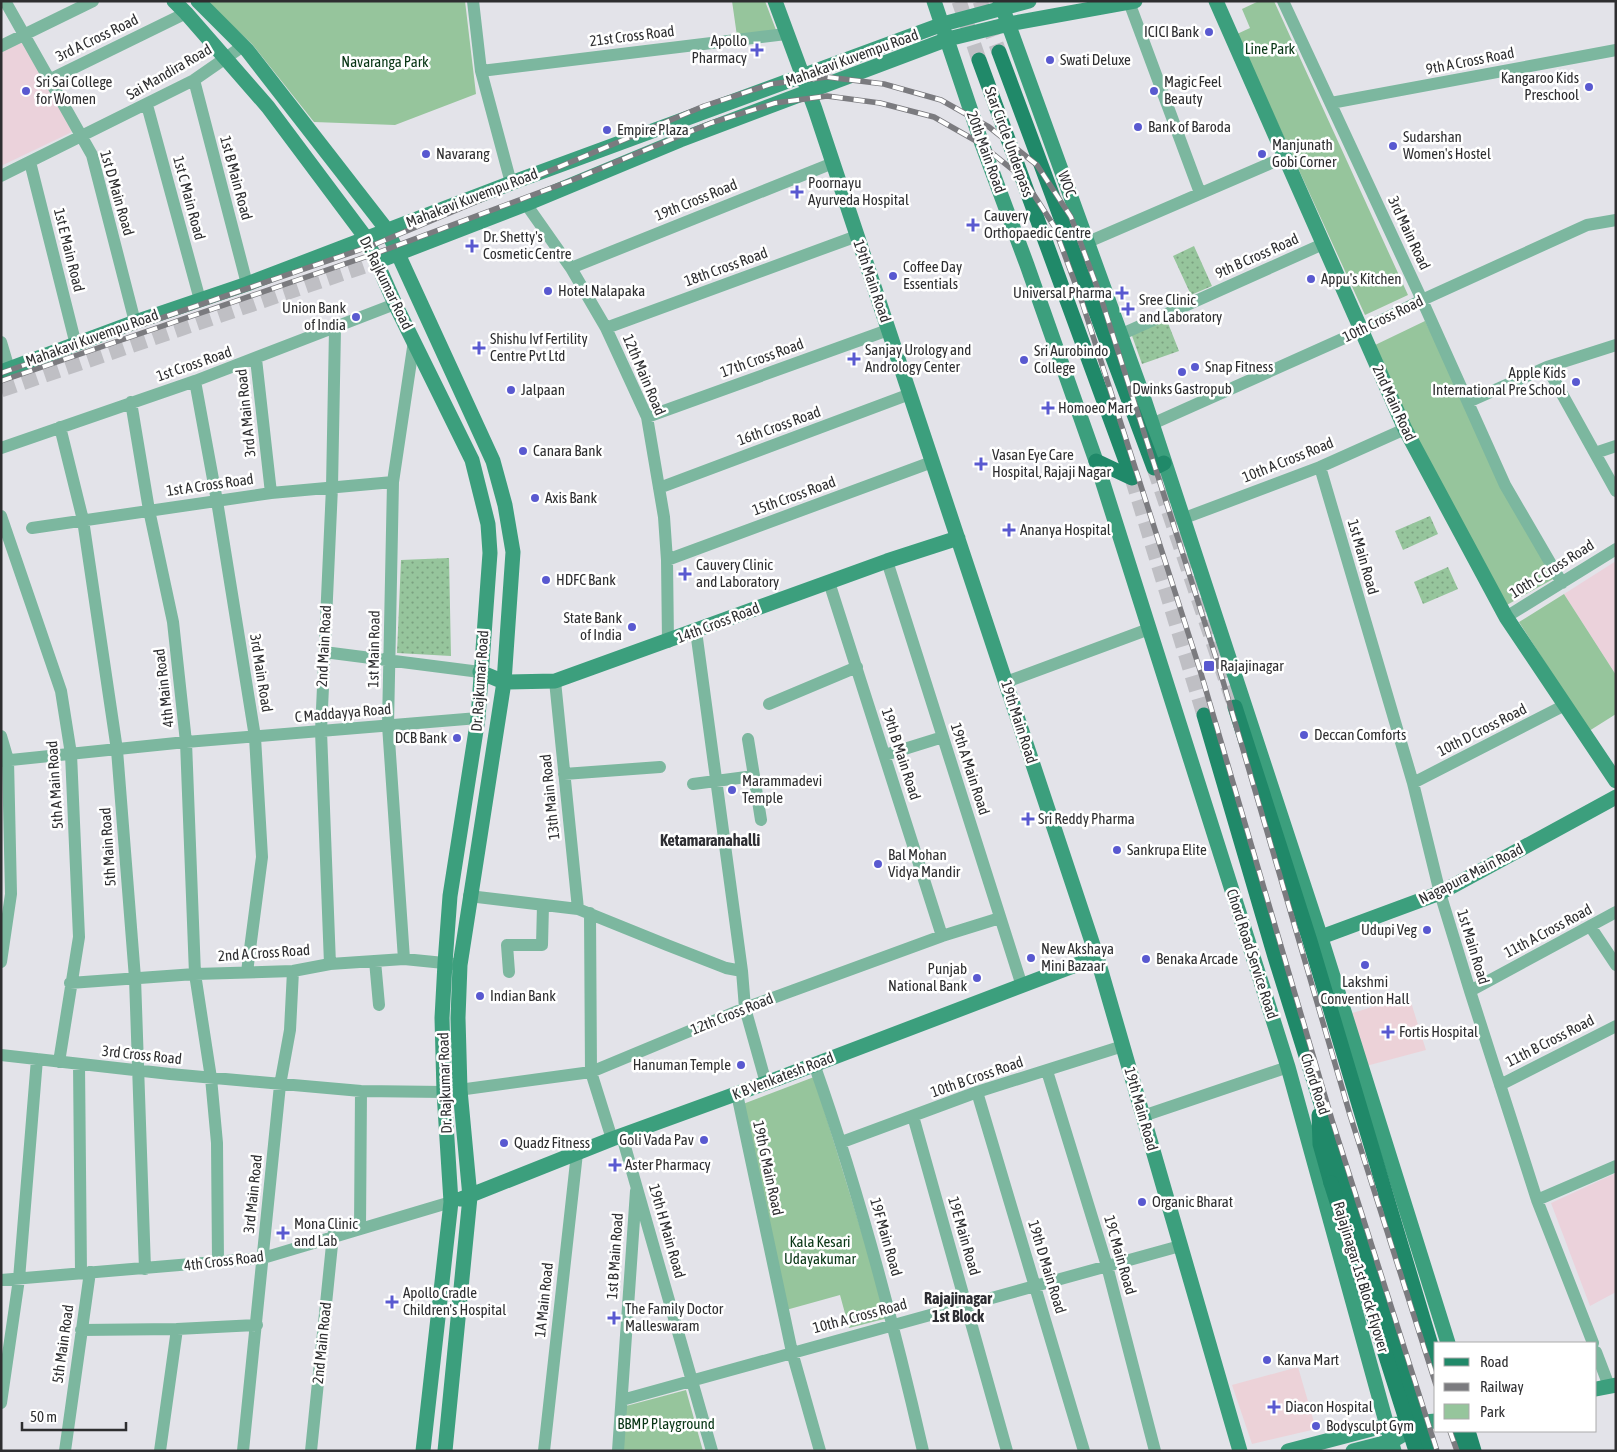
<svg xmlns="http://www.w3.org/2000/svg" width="1617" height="1452" viewBox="0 0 1617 1452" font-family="'Asap Condensed',sans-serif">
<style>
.education{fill:#ebd2db}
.medical{fill:#ecd2d8}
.grass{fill:url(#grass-dots)}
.park{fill:#96c59c}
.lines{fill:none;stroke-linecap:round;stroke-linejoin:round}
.secondary-tunnel{stroke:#bfbfc4;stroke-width:15;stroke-dasharray:15 8;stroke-linecap:butt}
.primary-tunnel{stroke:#bfbfc4;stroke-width:15;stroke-dasharray:15 8;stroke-linecap:butt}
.street{stroke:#7cb79f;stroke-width:12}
.secondary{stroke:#3c9f7d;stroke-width:15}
.primary{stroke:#208969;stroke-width:15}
.rail-casing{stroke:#7b7b7f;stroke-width:5.5}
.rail{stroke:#fff;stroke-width:4;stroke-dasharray:11;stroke-linecap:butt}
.primary-bridge{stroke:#208969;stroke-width:15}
.poi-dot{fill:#5959d0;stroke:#fff;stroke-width:2}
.labels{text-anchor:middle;stroke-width:5;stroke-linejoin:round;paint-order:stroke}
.poi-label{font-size:15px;fill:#2e2e30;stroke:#fff;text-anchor:start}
.street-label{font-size:15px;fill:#2e2e30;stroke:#fff}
.park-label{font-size:15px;fill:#073514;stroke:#fff}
.neighbourhood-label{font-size:16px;font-weight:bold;fill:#2d2d32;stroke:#fff}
</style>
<defs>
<pattern id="grass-dots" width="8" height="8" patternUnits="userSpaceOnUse" patternTransform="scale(1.25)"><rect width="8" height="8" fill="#96c59c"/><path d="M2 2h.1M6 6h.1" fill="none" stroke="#7ba080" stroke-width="1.8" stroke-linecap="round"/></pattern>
</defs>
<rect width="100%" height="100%" fill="#e3e3e9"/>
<path class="education" d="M25,39L72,132L1,166V50Z
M1616,561V675L1564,594Z
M1616,1173V1292L1590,1306L1551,1203Z"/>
<path class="medical" d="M1409,996L1426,1050L1366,1066L1349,1014Z
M1298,1367L1316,1429L1252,1444L1232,1385Z"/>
<path class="grass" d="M1194,246L1212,286L1191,295L1173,256Z
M1166,318L1179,351L1142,364L1131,333Z
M1430,516L1438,534L1403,550L1395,531Z
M449,558L451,656L397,653L401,560Z
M1448,567L1458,589L1423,604L1414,582Z"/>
<path class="park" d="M206,1H465L476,94L395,125L314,122L252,44Z
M732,1H765L776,30L737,36Z
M1259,1H1274L1408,295L1365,315L1237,34L1250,28L1242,9Z
M1425,321L1555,578L1505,606L1440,487L1373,346Z
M1564,594L1616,675V714L1589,731L1519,622Z
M814,1077L888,1318L849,1328L840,1295L786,1310L743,1104Z
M686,1390L703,1451H623L626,1406Z"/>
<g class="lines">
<path class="secondary-tunnel" d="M1,390L376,262"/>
<path class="primary-tunnel" d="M959,1L979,60
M980,1L999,52
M1154,468L1235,707
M1132,478L1204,715"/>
<path class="street" d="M5,1L92,155L135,322
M473,1L481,71L511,183
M1283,1L1422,300L1505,485L1562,583
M1129,2L1200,193
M1,46L93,1
M481,71L786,34
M49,80L186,13
M194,80L247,284
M1331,103L1616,50
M147,105L200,300
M30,162L76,345
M1,176L194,80L243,46
M526,204L571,268L606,328L647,417L664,517L667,560L668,642
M1088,242L1285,157
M571,268L833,163
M606,328L857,236
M1122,334L1323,244
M1,342L9,369
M256,359L271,493
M1547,367L1616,491
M195,381L217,501L255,737L262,857L247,972
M131,402L149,510L173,622L186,742L195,974L211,1078L217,1143L218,1262
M1468,402L1547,367L1616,345
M647,417L888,330
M1152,424L1360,331L1422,300L1587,225L1616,220
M60,427L83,520L117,750L135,978L145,1269
M1,448L195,381L395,304
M1595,453L1616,446
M1320,467L1413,783L1440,893L1470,991L1537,1200L1593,1343
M659,488L910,394
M1,516L61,691L71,754L79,937L59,1062
M1182,519L1320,467L1405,429
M32,528L271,493L393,482
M667,560L932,462
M887,561L1022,986
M829,582L942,936
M1506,617L1616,549
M696,631L742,971L745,1008L766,1083
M324,652L480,672
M555,681L578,909
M1006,682L1149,629
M769,704L857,667
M1,736L8,760L11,894L1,962
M748,739L754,776
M885,755L943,737
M1,761L186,742L478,718
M564,774L660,767
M1413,783L1565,705
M693,784L754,776L761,820
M469,896L578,909L667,945L726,968L742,971
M590,913L591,1072L612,1139
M1590,926L1616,965
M404,959L388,725L393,482L414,341
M375,961L379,1005
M330,964L321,731L332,487L335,329
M509,972L507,945H542L543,905
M70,983L195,974L293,971L330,964L404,959L454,964
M1470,991L1616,912
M1,1055L170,1074L361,1091L444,1092L591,1072L745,1008L942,936L1000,918
M79,1064L81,1273
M814,1064C859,1191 893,1320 923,1451
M1047,1071L1107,1266L1155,1451
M1500,1085L1616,1026
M977,1092L1084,1451
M737,1094L792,1352L820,1451
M913,1116L1007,1451
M1143,1116L1288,1067
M622,1136L712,1451
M842,1142L977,1092L1123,1046
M1537,1200L1616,1166
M360,1228L361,1091
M1,1280L263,1258L451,1202
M81,1330L177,1329
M1596,1352L1609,1386
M622,1400L1180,1246
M1,1403L19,1279L37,1059
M65,1451L90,1272
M160,1451L177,1329L257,1325
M243,1451L280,1085L290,1030L293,971
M311,1451L333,1235
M544,1451L577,1153
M618,1451L636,1191"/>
<path class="secondary" d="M174,1L186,13L268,107L366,238L395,304L472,460L488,524L490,553L478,718L450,896L445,963L442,1018L444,1092L451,1202L423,1451
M198,1L247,50L387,230L493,461L505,505L513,552L504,682L460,965L458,1018L460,1090L470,1197L445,1451
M775,1L815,109L1097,957L1240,1451
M934,1L982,144L1027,265L1096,461L1288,1067L1394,1451
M1000,1L1143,396L1321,938L1448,1343
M1216,1L1405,429L1506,617L1616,781
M376,262L526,204L680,140L948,39L1009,24L1135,1
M1,372L135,322L247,284L511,183L943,24L1029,1
M480,672L504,682L555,681L887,561L958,538
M1313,940L1440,893L1616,797
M461,1199L612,1139L774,1080L1097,957
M1596,1389L1616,1385
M1288,1451L1387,1425L1436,1421
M1353,1451L1392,1441L1421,1424"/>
<path class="primary" d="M999,52L1154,468L1164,463
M979,60L1132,478
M1096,461L1132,478
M1235,707L1310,941L1436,1362
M1204,715L1275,957L1430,1451
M1319,1115L1320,1144L1331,1183
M1457,1431L1463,1451
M1468,1431L1474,1451"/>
<g class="rail-casing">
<path id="rail" d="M1,373L371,246L704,106L771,84L827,77L884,84L941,100L989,127L1037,165L1071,217L1100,295L1218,664L1350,1115L1436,1385
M1,381L374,254L570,181L711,123L775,103L827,96L880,103L934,117L978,142L1023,178L1054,226L1082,302L1200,670L1332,1120L1437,1451
M1450,1431L1457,1451"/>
</g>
<use href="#rail" class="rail"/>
<path class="primary-bridge" d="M1331,1183L1416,1451"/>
</g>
<g class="poi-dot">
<circle cx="1209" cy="32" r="5"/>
<path d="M754.5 42.5h5v5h5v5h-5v5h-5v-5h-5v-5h5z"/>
<circle cx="1050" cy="60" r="5"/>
<circle cx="1589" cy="87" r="5"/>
<circle cx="26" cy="91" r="5"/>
<circle cx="1154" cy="91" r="5"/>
<circle cx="1138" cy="127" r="5"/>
<circle cx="607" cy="130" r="5"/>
<circle cx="1393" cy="146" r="5"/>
<circle cx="426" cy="154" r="5"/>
<circle cx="1262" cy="154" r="5"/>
<path d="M794.5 184.5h5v5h5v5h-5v5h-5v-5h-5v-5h5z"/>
<path d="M970.5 217.5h5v5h5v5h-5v5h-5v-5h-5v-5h5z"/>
<path d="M469.5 238.5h5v5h5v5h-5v5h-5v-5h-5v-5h5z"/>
<circle cx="893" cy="276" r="5"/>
<circle cx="1311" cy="279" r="5"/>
<circle cx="548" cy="291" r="5"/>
<path d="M1119.5 285.5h5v5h5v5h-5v5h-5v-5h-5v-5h5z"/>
<path d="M1125.5 301.5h5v5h5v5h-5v5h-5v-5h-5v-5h5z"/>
<circle cx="356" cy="317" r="5"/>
<path d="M476.5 340.5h5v5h5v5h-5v5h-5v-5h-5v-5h5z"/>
<path d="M851.5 351.5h5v5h5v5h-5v5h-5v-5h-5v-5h5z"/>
<circle cx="1024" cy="360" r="5"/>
<circle cx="1195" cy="367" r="5"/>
<circle cx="1182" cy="372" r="5"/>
<circle cx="1576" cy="382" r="5"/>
<circle cx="511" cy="390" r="5"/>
<path d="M1045.5 400.5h5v5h5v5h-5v5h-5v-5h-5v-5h5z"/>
<circle cx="523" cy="451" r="5"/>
<path d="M978.5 456.5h5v5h5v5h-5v5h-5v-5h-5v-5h5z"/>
<circle cx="535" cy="498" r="5"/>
<path d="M1006.5 522.5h5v5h5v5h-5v5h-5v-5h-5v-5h5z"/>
<path d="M682.5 566.5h5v5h5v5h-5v5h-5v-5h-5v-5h5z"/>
<circle cx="546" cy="580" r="5"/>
<circle cx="632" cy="627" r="5"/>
<rect x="1203" y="660" width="12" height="12" rx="2.5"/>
<circle cx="1304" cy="735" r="5"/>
<circle cx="457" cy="738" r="5"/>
<circle cx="732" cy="790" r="5"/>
<path d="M1025.5 811.5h5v5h5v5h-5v5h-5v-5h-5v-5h5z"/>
<circle cx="1117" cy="850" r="5"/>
<circle cx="878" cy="864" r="5"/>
<circle cx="1427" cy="930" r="5"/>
<circle cx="1031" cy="958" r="5"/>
<circle cx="1146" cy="959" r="5"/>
<circle cx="1365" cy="965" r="5"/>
<circle cx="977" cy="978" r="5"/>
<circle cx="480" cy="996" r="5"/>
<path d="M1385.5 1024.5h5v5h5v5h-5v5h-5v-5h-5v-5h5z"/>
<circle cx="741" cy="1065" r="5"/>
<circle cx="704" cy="1140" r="5"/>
<circle cx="504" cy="1143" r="5"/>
<path d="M612.5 1157.5h5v5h5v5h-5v5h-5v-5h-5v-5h5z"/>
<circle cx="1142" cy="1202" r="5"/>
<path d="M280.5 1225.5h5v5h5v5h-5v5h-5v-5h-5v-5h5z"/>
<path d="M389.5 1294.5h5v5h5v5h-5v5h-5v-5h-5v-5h5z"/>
<path d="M611.5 1310.5h5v5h5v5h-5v5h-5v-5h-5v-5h5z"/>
<circle cx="1267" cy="1360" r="5"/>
<path d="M1271.5 1399.5h5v5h5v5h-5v5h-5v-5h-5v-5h5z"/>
<circle cx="1316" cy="1426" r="5"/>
</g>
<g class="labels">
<g class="poi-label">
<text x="1199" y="37" text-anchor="end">ICICI Bank</text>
<text x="747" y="46" text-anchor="end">Apollo<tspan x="747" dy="17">Pharmacy</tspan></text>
<text x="1060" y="65">Swati Deluxe</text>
<text x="1579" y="83" text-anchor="end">Kangaroo Kids<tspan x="1579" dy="17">Preschool</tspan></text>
<text x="36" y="87">Sri Sai College<tspan x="36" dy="17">for Women</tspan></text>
<text x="1164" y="87">Magic Feel<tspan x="1164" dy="17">Beauty</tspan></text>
<text x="1148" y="132">Bank of Baroda</text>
<text x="617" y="135">Empire Plaza</text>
<text x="1403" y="142">Sudarshan<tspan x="1403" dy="17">Women's Hostel</tspan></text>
<text x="1272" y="150">Manjunath<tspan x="1272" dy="17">Gobi Corner</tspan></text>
<text x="436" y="159">Navarang</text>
<text x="808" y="188">Poornayu<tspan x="808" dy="17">Ayurveda Hospital</tspan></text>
<text x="984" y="221">Cauvery<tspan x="984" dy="17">Orthopaedic Centre</tspan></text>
<text x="483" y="242">Dr. Shetty's<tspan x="483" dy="17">Cosmetic Centre</tspan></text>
<text x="903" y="272">Coffee Day<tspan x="903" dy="17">Essentials</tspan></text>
<text x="1321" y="284">Appu's Kitchen</text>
<text x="558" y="296">Hotel Nalapaka</text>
<text x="1112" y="298" text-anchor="end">Universal Pharma</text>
<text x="1139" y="305">Sree Clinic<tspan x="1139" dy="17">and Laboratory</tspan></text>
<text x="346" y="313" text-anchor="end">Union Bank<tspan x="346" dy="17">of India</tspan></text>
<text x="490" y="344">Shishu Ivf Fertility<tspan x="490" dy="17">Centre Pvt Ltd</tspan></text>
<text x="865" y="355">Sanjay Urology and<tspan x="865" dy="17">Andrology Center</tspan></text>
<text x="1034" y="356">Sri Aurobindo<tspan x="1034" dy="17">College</tspan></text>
<text x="1205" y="372">Snap Fitness</text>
<text x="1566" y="378" text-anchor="end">Apple Kids<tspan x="1566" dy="17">International Pre School</tspan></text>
<text x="1182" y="394" text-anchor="middle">Dwinks Gastropub</text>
<text x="521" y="395">Jalpaan</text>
<text x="1058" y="413">Homoeo Mart</text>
<text x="533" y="456">Canara Bank</text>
<text x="992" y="460">Vasan Eye Care<tspan x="992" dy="17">Hospital, Rajaji Nagar</tspan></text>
<text x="545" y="503">Axis Bank</text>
<text x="1020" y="535">Ananya Hospital</text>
<text x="696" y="570">Cauvery Clinic<tspan x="696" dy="17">and Laboratory</tspan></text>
<text x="556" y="585">HDFC Bank</text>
<text x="622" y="623" text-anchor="end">State Bank<tspan x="622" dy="17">of India</tspan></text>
<text x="1220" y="671">Rajajinagar</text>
<text x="1314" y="740">Deccan Comforts</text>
<text x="447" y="743" text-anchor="end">DCB Bank</text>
<text x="742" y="786">Marammadevi<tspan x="742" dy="17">Temple</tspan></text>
<text x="1038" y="824">Sri Reddy Pharma</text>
<text x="1127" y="855">Sankrupa Elite</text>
<text x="888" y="860">Bal Mohan<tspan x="888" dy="17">Vidya Mandir</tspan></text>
<text x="1417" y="935" text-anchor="end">Udupi Veg</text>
<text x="1041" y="954">New Akshaya<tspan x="1041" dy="17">Mini Bazaar</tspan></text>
<text x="1156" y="964">Benaka Arcade</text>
<text x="967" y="974" text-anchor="end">Punjab<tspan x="967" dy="17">National Bank</tspan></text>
<text x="1365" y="987" text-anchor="middle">Lakshmi<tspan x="1365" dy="17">Convention Hall</tspan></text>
<text x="490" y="1001">Indian Bank</text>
<text x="1399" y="1037">Fortis Hospital</text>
<text x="731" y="1070" text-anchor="end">Hanuman Temple</text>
<text x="694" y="1145" text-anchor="end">Goli Vada Pav</text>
<text x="514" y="1148">Quadz Fitness</text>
<text x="625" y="1170">Aster Pharmacy</text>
<text x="1152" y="1207">Organic Bharat</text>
<text x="294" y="1229">Mona Clinic<tspan x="294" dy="17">and Lab</tspan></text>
<text x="403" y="1298">Apollo Cradle<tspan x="403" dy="17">Children's Hospital</tspan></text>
<text x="625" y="1314">The Family Doctor<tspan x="625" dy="17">Malleswaram</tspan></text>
<text x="1277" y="1365">Kanva Mart</text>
<text x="1285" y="1412">Diacon Hospital</text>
<text x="1326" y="1431">Bodysculpt Gym</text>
</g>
<g class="street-label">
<text transform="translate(632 36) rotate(-7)" y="5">21st Cross Road</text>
<text transform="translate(97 38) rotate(-26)" y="5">3rd A Cross Road</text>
<text transform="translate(852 58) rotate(-20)" y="5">Mahakavi Kuvempu Road</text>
<text transform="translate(1470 61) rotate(-11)" y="5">9th A Cross Road</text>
<text transform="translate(169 72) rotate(-30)" y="5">Sai Mandira Road</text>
<text transform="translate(1009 142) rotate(70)" y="5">Star Circle Underpass</text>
<text transform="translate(986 152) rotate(70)" y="5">20th Main Road</text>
<text transform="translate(236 178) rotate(75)" y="5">1st B Main Road</text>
<text transform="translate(1067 184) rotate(70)" y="5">WOC</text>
<text transform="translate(117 193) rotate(74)" y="5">1st D Main Road</text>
<text transform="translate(189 198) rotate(75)" y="5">1st C Main Road</text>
<text transform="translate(472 198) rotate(-21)" y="5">Mahakavi Kuvempu Road</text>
<text transform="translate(696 200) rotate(-22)" y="5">19th Cross Road</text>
<text transform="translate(1409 233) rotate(65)" y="5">3rd Main Road</text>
<text transform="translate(69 250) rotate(76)" y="5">1st E Main Road</text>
<text transform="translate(1257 256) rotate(-24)" y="5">9th B Cross Road</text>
<text transform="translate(726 267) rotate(-20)" y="5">18th Cross Road</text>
<text transform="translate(872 281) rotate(71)" y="5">19th Main Road</text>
<text transform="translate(386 283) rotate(64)" y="5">Dr. Rajkumar Road</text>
<text transform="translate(1383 319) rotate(-26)" y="5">10th Cross Road</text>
<text transform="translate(92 338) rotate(-20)" y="5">Mahakavi Kuvempu Road</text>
<text transform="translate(762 358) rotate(-20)" y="5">17th Cross Road</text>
<text transform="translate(194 364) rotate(-19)" y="5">1st Cross Road</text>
<text transform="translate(644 375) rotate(67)" y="5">12th Main Road</text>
<text transform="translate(1394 403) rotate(65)" y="5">2nd Main Road</text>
<text transform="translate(246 413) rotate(-96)" y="5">3rd A Main Road</text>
<text transform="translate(779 426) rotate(-20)" y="5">16th Cross Road</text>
<text transform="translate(1288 460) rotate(-22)" y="5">10th A Cross Road</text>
<text transform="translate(210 485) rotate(-8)" y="5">1st A Cross Road</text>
<text transform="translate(794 496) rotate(-20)" y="5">15th Cross Road</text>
<text transform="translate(1363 557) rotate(74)" y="5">1st Main Road</text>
<text transform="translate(1552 569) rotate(-32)" y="5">10th C Cross Road</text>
<text transform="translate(718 623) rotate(-21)" y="5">14th Cross Road</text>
<text transform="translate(324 646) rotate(-87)" y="5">2nd Main Road</text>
<text transform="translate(374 649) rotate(-89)" y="5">1st Main Road</text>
<text transform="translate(261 673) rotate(81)" y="5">3rd Main Road</text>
<text transform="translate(480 681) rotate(-86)" y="5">Dr. Rajkumar Road</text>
<text transform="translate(164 688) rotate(-97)" y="5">4th Main Road</text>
<text transform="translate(343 713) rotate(-5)" y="5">C Maddayya Road</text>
<text transform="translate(1019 722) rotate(72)" y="5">19th Main Road</text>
<text transform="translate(1482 730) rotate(-27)" y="5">10th D Cross Road</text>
<text transform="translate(901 754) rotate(72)" y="5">19th B Main Road</text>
<text transform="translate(970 769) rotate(72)" y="5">19th A Main Road</text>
<text transform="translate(55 785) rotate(-94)" y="5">5th A Main Road</text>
<text transform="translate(550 797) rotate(-96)" y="5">13th Main Road</text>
<text transform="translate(108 847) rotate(-94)" y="5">5th Main Road</text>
<text transform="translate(1471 874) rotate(-27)" y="5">Nagapura Main Road</text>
<text transform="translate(1548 931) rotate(-28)" y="5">11th A Cross Road</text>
<text transform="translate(1473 947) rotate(73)" y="5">1st Main Road</text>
<text transform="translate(264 953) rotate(-4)" y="5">2nd A Cross Road</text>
<text transform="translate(1252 954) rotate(72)" y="5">Chord Road Service Road</text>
<text transform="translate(732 1014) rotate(-22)" y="5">12th Cross Road</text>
<text transform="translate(1550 1041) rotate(-27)" y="5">11th B Cross Road</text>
<text transform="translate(142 1055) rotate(6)" y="5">3rd Cross Road</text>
<text transform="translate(783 1076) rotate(-21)" y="5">K B Venkatesh Road</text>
<text transform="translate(977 1077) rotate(-19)" y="5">10th B Cross Road</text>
<text transform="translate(445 1083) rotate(-92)" y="5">Dr. Rajkumar Road</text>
<text transform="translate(1315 1084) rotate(72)" y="5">Chord Road</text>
<text transform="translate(1141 1109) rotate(74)" y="5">19th Main Road</text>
<text transform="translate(768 1168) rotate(78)" y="5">19th G Main Road</text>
<text transform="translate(253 1194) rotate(-84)" y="5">3rd Main Road</text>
<text transform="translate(667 1231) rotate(74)" y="5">19th H Main Road</text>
<text transform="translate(964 1236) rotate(74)" y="5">19E Main Road</text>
<text transform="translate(886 1237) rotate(74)" y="5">19F Main Road</text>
<text transform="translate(1120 1255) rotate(74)" y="5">19C Main Road</text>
<text transform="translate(615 1256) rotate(-86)" y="5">1st B Main Road</text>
<text transform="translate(224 1261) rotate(-7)" y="5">4th Cross Road</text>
<text transform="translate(1047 1267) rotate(73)" y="5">19th D Main Road</text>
<text transform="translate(1361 1277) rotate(73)" y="5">Rajajinagar 1st Block Flyover</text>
<text transform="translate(544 1300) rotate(-84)" y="5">1A Main Road</text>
<text transform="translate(860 1316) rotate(-15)" y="5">10th A Cross Road</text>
<text transform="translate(322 1343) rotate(-84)" y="5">2nd Main Road</text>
<text transform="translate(63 1344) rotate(-82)" y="5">5th Main Road</text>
</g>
<g class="park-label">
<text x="1270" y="54">Line Park</text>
<text x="385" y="67">Navaranga Park</text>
<text x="820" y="1247">Kala Kesari<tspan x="820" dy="17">Udayakumar</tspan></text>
<text x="666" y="1429">BBMP Playground</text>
</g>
<g class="neighbourhood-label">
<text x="710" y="846">Ketamaranahalli</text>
<text x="958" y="1304">Rajajinagar<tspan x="958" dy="18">1st Block</tspan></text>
</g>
</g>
<rect width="1617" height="1452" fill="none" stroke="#2e2e30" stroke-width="5"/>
<rect x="1434" y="1342" width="162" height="90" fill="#ffffff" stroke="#ababac"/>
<rect x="1444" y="1358" width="25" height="8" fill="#208969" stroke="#ababac"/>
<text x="1480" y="1367" font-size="15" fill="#2e2e30">Road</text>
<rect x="1444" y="1383" width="25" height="8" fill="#7b7b7f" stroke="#ababac"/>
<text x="1480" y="1392" font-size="15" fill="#2e2e30">Railway</text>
<rect x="1444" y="1404" width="25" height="15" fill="#96c59c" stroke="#ababac"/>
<text x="1480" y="1417" font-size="15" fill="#2e2e30">Park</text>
<path d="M22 1422v8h104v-8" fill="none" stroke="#2e2e30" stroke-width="2.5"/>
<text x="30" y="1422" font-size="15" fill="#2e2e30" stroke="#ffffff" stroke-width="4" paint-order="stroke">50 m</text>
</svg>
